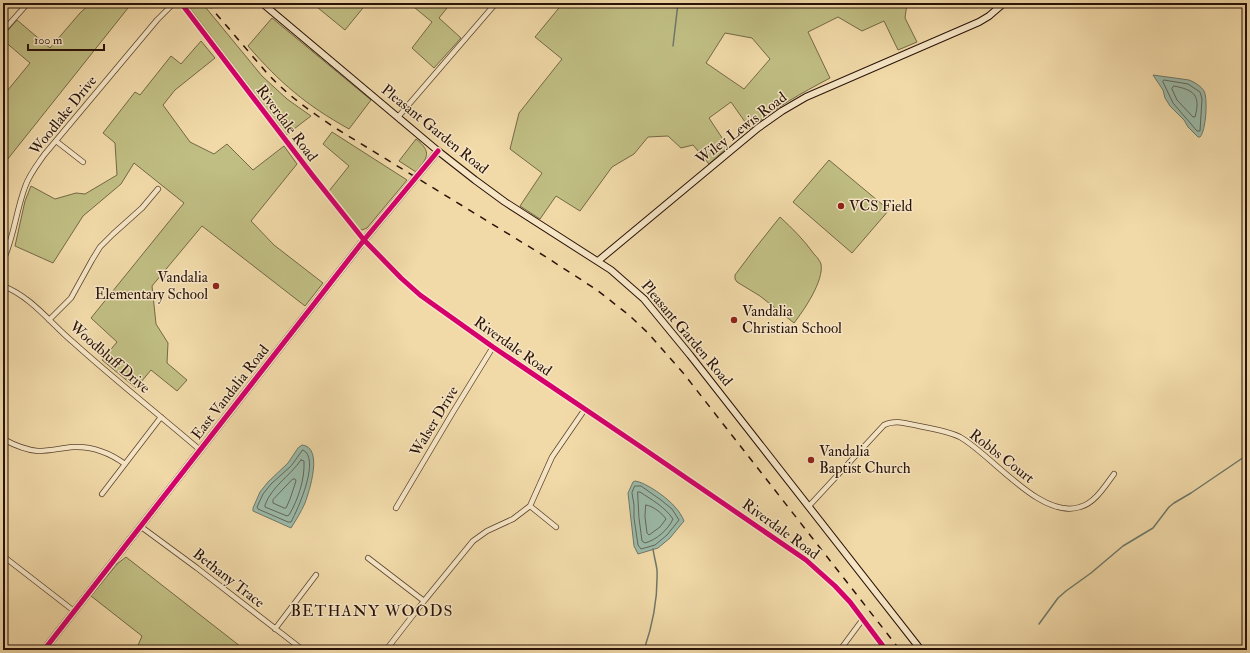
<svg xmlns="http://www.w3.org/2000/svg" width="1250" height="653" viewBox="0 0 1250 653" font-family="'IM FELL Double Pica',serif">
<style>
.green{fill:#c0be83;stroke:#746846;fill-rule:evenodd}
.water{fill:#9bbaa9;stroke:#6d7769}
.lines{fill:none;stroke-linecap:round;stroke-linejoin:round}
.shore{stroke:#626658;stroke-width:1}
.stream{stroke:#6d7769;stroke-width:1.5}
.street-casing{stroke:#5b4430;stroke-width:6}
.secondary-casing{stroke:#291208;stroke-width:8}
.street{stroke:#f6e6c6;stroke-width:4.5}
.secondary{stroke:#f6e6c6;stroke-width:6}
.rail{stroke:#291208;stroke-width:1.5;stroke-dasharray:7 7;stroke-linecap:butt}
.cycleway-casing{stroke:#f6e6c6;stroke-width:8}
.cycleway{stroke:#d6006c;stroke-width:5}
.poi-dot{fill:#8f2418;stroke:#f6e6c6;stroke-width:1.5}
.labels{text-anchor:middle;stroke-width:3;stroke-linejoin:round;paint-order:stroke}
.street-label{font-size:15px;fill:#291208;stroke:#f6e6c6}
.poi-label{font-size:15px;fill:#291208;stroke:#f6e6c6;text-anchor:start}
.neighbourhood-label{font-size:16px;letter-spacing:1px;fill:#291208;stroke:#f6e6c6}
</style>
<rect width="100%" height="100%" fill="#f1d9a8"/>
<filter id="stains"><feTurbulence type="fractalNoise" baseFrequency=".005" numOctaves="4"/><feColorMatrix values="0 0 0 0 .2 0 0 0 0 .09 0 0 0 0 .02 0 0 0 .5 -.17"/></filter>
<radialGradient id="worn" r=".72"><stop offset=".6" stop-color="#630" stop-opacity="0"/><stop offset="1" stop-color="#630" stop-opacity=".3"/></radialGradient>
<path class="green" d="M91,3H122L128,8L3,165V96L30,63L3,40V36L17,20L50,48L80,13Z
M186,3H202L262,76L287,99L311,116L286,135Z
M312,3H367L345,30Z
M409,3H451L439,18L461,38L434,68L412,48L432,22Z
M563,3H907L905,18L917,42L898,50L884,21L862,31L838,17L808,32L830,78C800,94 776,107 750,129L731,102L709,118L728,147L709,164L693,145L681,148L668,136L648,137L634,154L612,167L580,211L556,196L540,219L520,206L542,173L510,149L519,113L562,59L535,37ZM725,33L752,38L770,59L744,89L706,63Z
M272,18L371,100L349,129C306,105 280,83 248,46Z
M201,41L215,58L175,90L163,105L190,142L214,154L227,144L253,170L284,146L297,164L251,221L274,245L323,283L305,306L202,226L152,286L156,324L168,343L167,363L187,380L177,391L151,370L136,388L102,360L117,342L91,318L184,203L134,163L121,184L83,216L53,263L15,246L25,201L31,186L55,199L76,193L85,194L117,175L115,143L103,133L135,92L140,95L171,56L181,64Z
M332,132L407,180L367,228L362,230L357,228L329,191L349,166L323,144Z
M416,139C432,152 428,157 416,172L399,161Z
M829,160L889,210L852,253L793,202Z
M780,217C793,229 804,240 814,254C817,257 820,261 821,264C824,281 804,310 794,323L760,296L737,282L735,279V275L753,251Z
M126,557L245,650H136L142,636L91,596L117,564Z"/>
<path class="water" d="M1153,75L1189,80C1194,82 1201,86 1204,91C1208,98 1206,131 1200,137H1198L1188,127L1184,120L1170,106L1165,98L1163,90Z
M302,445C324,447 309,492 305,503C301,512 296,520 291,528L253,511V508L260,492L268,482L288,463L298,448Z
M635,481C645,482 668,498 675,507C679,511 682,516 684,521L670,538L658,548L638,554L634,546L628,493L633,482Z"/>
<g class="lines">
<path class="shore" d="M1164,80L1188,84L1200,92L1202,99L1200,131H1197L1173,103L1163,82Z
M1174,86C1194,90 1201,95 1195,117H1193L1177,100L1172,89Z
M303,450C321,458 298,509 291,522H288L258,509L257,507L263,494L271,484L291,466Z
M301,460L304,461C305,479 298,500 289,515L287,516L265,507V505C272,486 290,476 301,460Z
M293,479H295L296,481L290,499L286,508H284L273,503V500Z
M635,486H641L661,500L672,509L679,520L667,535L655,545L641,549L638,545L634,518V505L632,493Z
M638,492H640C652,500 665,507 673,519C668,530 656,540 645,543L642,541L639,518Z
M646,505C653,506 662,513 666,519L660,527L649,535L647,533L645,517Z"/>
<path class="stream" d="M673,46L678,3
M1039,624L1058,598L1066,591L1091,573L1123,546L1153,528L1169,507L1174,503L1191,493L1247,455
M644,650C653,624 658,598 657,570C656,563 654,556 653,549"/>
<g class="street-casing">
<path id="street" d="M181,3L313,176L364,240L401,278L420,295L493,347L641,447L806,560L835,586L850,602L886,650
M3,31L28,3
M398,117L496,3
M56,141L83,162
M3,261C14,237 16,211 25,187C29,175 37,165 44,155L157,20L174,3
M3,286C32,297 51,324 74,343C115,380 158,414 200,450
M49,320L71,298L92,260L100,247L113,234L142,208L158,189
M3,439C14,445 26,450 38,451C50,451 61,448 73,447C92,446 110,453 125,464
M102,494L161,417
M530,506L556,527
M809,506L884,425C895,419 908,424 919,426C933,429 948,431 960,437C992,455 1041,520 1080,507C1095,503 1105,486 1114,474
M396,508L453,412L493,347
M140,526L197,568L303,650
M3,556L74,611
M368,558L424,601
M275,629L316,575
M386,650L424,601L473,541L487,531L513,519L530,506L552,457L585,409
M840,650L863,619"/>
</g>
<g class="secondary-casing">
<path id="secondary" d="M262,3L438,151L475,180L505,202L611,270L644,299L690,355L921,650
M598,261L758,128L782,111L806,97L979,22L989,16L1004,3
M44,650L364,240L438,151"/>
</g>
<use href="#street" class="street"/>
<use href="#secondary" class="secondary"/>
<path class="rail" d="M207,3L266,72C287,95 311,112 337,129L546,257L597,290L630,316L648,333L684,374L900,650"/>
<g class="cycleway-casing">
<path id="cycleway" d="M181,3L313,176L364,240L401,278L420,295L493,347L641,447L806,560L835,586L850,602L886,650
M44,650L364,240L438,151"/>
</g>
<use href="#cycleway" class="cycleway"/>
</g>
<g class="poi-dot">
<circle cx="841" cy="206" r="4"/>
<circle cx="216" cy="286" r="4"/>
<circle cx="734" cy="320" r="4"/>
<circle cx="811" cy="460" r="4"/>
</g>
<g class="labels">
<g class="street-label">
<text transform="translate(63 115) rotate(-51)" y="5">Woodlake Drive</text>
<text transform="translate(287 123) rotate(53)" y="5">Riverdale Road</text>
<text transform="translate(741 128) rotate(-37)" y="5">Wiley Lewis Road</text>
<text transform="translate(435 129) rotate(39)" y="5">Pleasant Garden Road</text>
<text transform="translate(687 333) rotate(50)" y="5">Pleasant Garden Road</text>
<text transform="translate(513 346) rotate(35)" y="5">Riverdale Road</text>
<text transform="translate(110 357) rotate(41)" y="5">Woodbluff Drive</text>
<text transform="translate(230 392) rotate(-52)" y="5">East Vandalia Road</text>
<text transform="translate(434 421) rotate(-59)" y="5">Walser Drive</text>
<text transform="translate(1002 456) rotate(38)" y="5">Robbs Court</text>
<text transform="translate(781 529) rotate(36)" y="5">Riverdale Road</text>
<text transform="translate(229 578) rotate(38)" y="5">Bethany Trace</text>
</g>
<g class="poi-label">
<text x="849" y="211">VCS Field</text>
<text x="208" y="282" text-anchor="end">Vandalia<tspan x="208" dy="17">Elementary School</tspan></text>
<text x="742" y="316">Vandalia<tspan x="742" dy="17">Christian School</tspan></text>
<text x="819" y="456">Vandalia<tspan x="819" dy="17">Baptist Church</tspan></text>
</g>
<g class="neighbourhood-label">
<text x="372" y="616">BETHANY WOODS</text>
</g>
</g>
<rect width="1250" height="653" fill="none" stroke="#f1d9a8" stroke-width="16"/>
<rect x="4" y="4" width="1242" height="645" fill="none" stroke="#291208" stroke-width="2"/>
<rect x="8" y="8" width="1234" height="637" fill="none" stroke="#291208"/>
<path d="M28 44v6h76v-6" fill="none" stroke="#291208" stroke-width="2"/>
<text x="34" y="44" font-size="12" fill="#291208" stroke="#f6e6c6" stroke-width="3" paint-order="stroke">100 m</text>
<rect width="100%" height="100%" filter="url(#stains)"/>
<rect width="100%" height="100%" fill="url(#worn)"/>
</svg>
